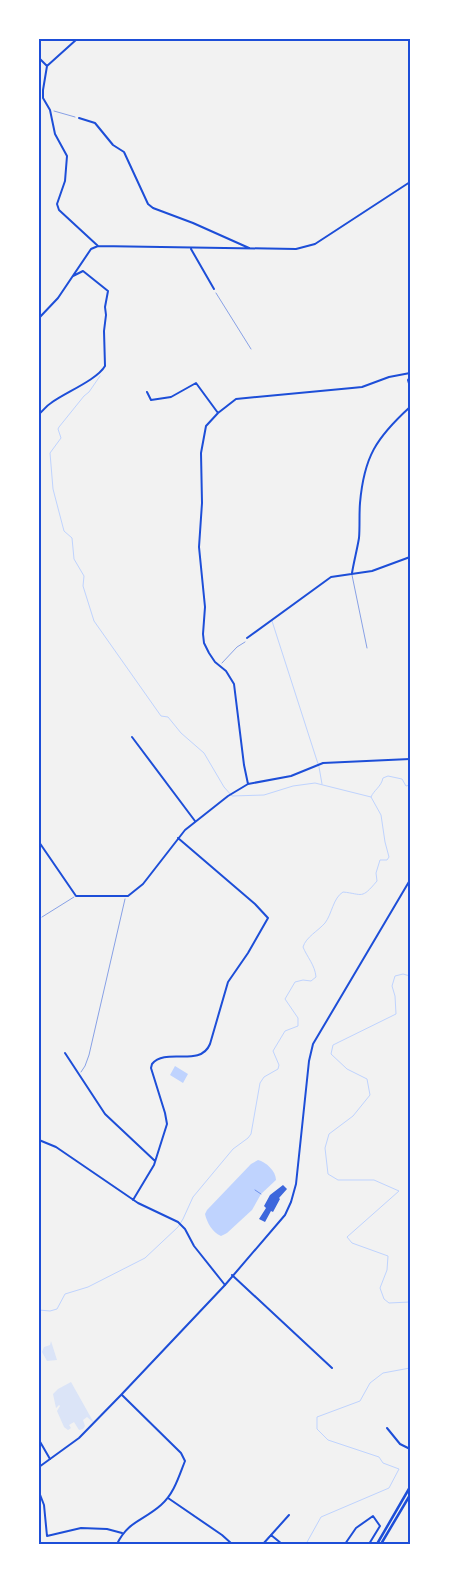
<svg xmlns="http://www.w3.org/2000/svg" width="449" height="1583" viewBox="0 0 449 1583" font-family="Manrope,sans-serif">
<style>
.green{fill:#dbe4f7}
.water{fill:#bfd3fe}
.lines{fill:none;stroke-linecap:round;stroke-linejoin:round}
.stream{stroke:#bfd3fe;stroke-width:1}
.building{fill:#3d67dc}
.path{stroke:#1d4ed8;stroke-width:0.5}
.service{stroke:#1d4ed8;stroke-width:0.5}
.minor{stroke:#1d4ed8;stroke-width:2}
.tertiary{stroke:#1d4ed8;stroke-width:2}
.primary{stroke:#1d4ed8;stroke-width:2.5}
.neatline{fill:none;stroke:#1d4ed8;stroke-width:2}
</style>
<rect width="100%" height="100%" fill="#f2f2f2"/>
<path class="green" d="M51,1341L57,1360L47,1361L42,1352L44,1347L50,1345Z
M71,1382L94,1423L87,1417L83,1420L85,1426L83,1429L79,1430L74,1422L69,1425L71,1428L68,1430L64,1427L57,1411L60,1406L59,1405L56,1408L53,1394L58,1389Z"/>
<path class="water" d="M175,1066L188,1074L183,1083L170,1075Z
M258,1160C266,1162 276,1171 276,1180L261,1194L252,1210L227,1233L221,1236C213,1233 207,1223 205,1214L207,1210L251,1164Z"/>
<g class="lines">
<path class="stream" d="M100,376L89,392L84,396L59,427L58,429L61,438L50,453L53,489L64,531L72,538L74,559L84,576L83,586L94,621L161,716L168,717L181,733L204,753L224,787L232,796L264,795L293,786L315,783L371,797
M272,621L319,767L322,784
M410,976L403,974L395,976L392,986L395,996L396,1014L333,1045L331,1054L347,1069L367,1079L370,1095L353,1116L329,1134L325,1148L328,1174L338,1180H374L399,1191L347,1237L352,1243L388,1256L387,1270L380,1288L384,1299L389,1303L410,1302
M39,1310L50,1311L57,1309L65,1294L88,1287L145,1258L178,1227L183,1219L193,1197L233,1149L248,1138L251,1134L260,1083L264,1077L278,1069L279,1065L273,1051L285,1031L298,1026V1018L285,999L295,982L303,980L311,981L316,977C315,965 307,957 303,947C306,937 318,931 325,923C332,914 333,898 343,892C363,894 361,900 377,881L376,873L380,860H387L389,857L385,842L381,815L371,797C374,790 381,787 383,778L388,776L402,779L406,786L410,785
M306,1544L321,1517L389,1488L399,1469L383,1463L379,1457L328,1440L317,1429V1417L360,1401L370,1383L383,1373L410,1368"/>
</g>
<path class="building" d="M283,1185L287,1189L279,1198L280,1199L273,1212L271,1211L265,1222L259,1219L266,1208L264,1206L270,1195Z"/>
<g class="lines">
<path class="path" d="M54,111L75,117
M216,293L251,349
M222,663L237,647L245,642
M81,1072L85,1066L89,1055L125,899
M255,1190L261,1194"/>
<path class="service" d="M352,575L367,648
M42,917L74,897"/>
<path class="minor" d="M77,39L47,66L43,90V98L50,110L55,134L67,156L65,181L57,204L59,210L98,246
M39,58L47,66
M79,118L95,123L113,145L124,152L148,204L153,208L193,223L249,248
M191,249L214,289
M39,318L58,298L91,249L98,246L296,249L315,244L410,182
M410,377L408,380L410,387
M147,392L151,400L171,397L196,383L218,413
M39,414C43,411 46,406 51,403C64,393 97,380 105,366L104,331L106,315L105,307L108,291L83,271L73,276
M352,573C354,561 357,550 359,538C360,527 359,515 360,503C364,457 376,438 410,407
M247,638L331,577L372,571L410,557
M132,737L195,821
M248,784L244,765L234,684L226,671L215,662L209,653L204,643L203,634L205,607L199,547L202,503L201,453L206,426L218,413L236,399L352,388L362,387L389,377L410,373
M39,842L76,896H128L143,884L185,830L228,796L248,784L291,776L323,763L410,759
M65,1053L105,1114L155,1161
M39,1140L56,1147L138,1203L178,1222L185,1229L194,1246L225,1285
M133,1200L154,1165L167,1124L165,1113L151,1068L152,1064C166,1047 200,1068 210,1044L228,982L248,953L268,918L255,904L178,838
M232,1275L332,1368
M387,1428L400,1444L410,1449
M39,1440L50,1459
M39,1492L44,1505L47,1536L81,1528L107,1529L122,1533
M168,1498L222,1535L232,1544
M271,1535L282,1544
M263,1544L289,1515
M345,1544L356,1528L373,1516L380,1526L369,1544"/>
<path class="tertiary" d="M39,1467L79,1438L121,1395L225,1285L285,1215L291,1202L296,1184L309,1061L313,1044L410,880
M117,1544C128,1521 143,1521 161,1505C174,1494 179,1476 185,1461L181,1453L122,1395"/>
<path class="primary" d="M377,1544L410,1487
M381,1544L410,1495"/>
</g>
<rect width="449" height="1583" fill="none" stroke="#ffffff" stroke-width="80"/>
<rect x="40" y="40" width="369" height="1503" class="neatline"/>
</svg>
